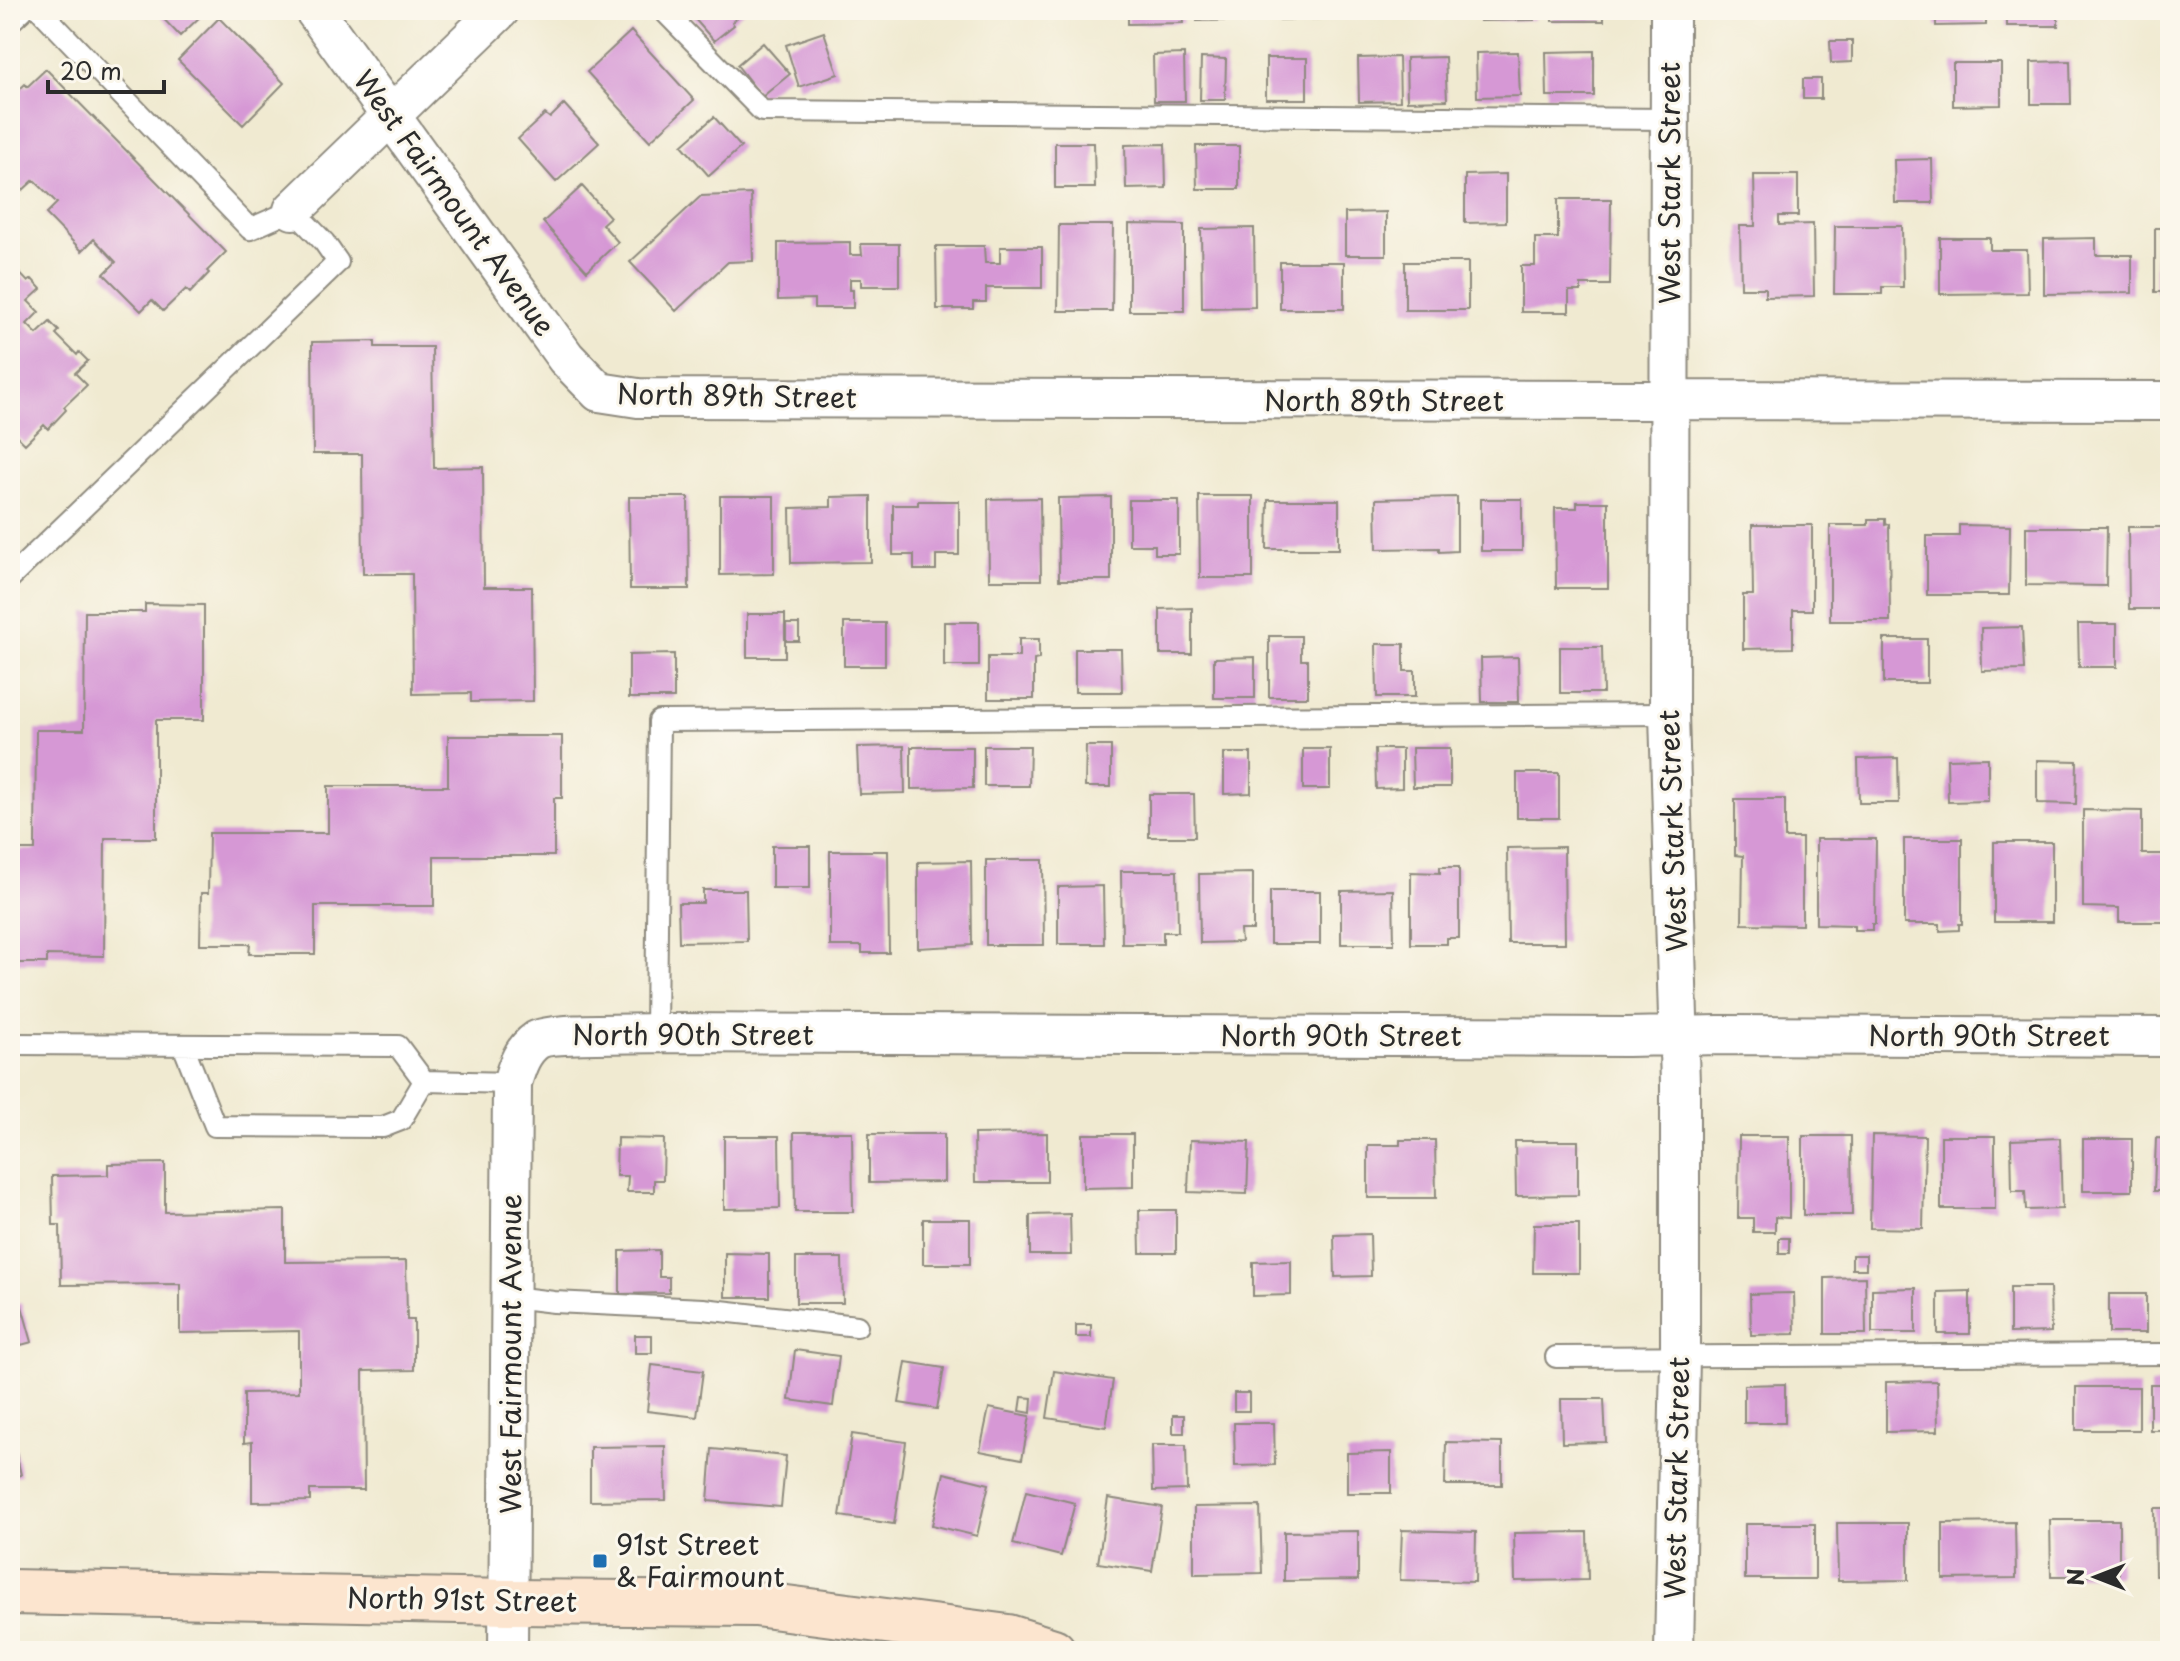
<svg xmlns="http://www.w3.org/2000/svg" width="2180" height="1661" viewBox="0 0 2180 1661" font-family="'Playpen Sans',sans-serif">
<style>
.building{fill:#d698d5}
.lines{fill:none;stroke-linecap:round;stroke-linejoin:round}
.service-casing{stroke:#8e8a7e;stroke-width:24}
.minor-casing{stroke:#8e8a7e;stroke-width:42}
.secondary-casing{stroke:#8e8a7e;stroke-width:48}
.service{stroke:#fff;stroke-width:20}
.minor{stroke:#fff;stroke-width:38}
.secondary{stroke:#fce5cf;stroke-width:44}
.poi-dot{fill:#1f6fb2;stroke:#fbf7ec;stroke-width:3}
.labels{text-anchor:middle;stroke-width:6;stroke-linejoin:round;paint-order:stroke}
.street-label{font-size:28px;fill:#2b2b2b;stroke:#fbf7ec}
.poi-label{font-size:28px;fill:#2b2b2b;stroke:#fbf7ec;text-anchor:start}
</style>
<rect width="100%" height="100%" fill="#fbf7ec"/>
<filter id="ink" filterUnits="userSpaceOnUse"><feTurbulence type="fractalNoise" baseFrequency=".0125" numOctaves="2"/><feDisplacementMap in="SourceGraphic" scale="16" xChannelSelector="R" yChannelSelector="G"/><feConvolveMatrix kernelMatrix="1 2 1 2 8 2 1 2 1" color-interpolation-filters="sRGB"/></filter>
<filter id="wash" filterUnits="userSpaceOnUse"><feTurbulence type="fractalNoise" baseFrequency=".006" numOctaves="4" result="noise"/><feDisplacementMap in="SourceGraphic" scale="32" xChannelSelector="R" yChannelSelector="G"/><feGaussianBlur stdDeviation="1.8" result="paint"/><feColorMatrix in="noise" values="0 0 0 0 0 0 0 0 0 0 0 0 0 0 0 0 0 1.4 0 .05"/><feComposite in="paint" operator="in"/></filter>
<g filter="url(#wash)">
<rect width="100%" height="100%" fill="#f0ead1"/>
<g id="blocks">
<path class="building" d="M155,10H207L180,36Z
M687,10H746L732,22L734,25L714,41Z
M849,10H878V13H849Z
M1128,10H1182L1183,23L1128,24Z
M1197,10H1251V20L1197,21Z
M1267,10H1323V19L1267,20Z
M1339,10H1363V13H1339Z
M1480,10H1534V20L1480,21Z
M1552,10H1604V21H1552Z
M1936,10H1986V25L1936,26Z
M2007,10H2058V26H2007Z
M219,18L284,83L243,125L178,60Z
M631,31L694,100L650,141L587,72Z
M824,32L838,74L799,87L786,45Z
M1830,41H1852V62L1831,63Z
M763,43L790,74L762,97L737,65Z
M1594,51V96H1547L1546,52Z
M1518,52L1520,96L1477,97L1476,53Z
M1184,54L1185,101H1154L1153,55Z
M1399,57L1400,101L1359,102L1358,58Z
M1445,57L1447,100L1407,101L1406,58Z
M1201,58L1226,59L1225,100H1200Z
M1266,58H1307V99H1266Z
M2070,61L2071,104H2031V62Z
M1953,63H2001V105L1953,106Z
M46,69L226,252L207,271L209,273L190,293L186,289L163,311L152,300L141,311L104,274L116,262L94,239L82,251L46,214L57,203L34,180L23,190L10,177V99L25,84L27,87Z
M1803,79H1821V99H1803Z
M564,104L599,143L556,182L518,139L545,114L550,118Z
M714,117L741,147L709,176L682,145Z
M1055,143H1094L1095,188H1055Z
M1165,144L1166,188L1126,189L1125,145Z
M1196,146H1239V189H1197Z
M1932,159L1933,203H1895L1894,160Z
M1506,174V222L1465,223V175Z
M1754,175H1798V216H1779V225L1813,224L1814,296L1765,297V288H1741L1740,226H1755Z
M582,186L610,217L602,224L618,242L587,271L543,222Z
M751,194L753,261L728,262L676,311L630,262L701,196Z
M1558,199H1611L1610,285H1581V291H1569V312H1521V266H1535V238H1558Z
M1386,212V255H1345V213Z
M1129,224L1184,225V311H1129Z
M1059,225H1113L1112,311H1058Z
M1835,226H1902L1903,287H1882V294H1834Z
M1254,228L1255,307L1202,308L1201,229Z
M2155,228H2170V292H2155Z
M1940,238H1990V250H2027L2028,293L1940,294Z
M2096,238V255H2132V293L2044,294V239Z
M850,242V255H862L861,244H899V286H861V279H850V290H853V308H814V299L778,300V243Z
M936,246H984L985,263H1000V247H1042V288H986V302H973V309H937Z
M1280,262H1344V309H1280Z
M1405,262H1468V310H1405Z
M10,263L28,282L32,279L41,289L28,301L39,312L27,324L37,334L50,322L59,331L56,334L77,355L79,352L88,361L75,373L87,385L64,407L66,410L48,429L44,425L25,444L10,429Z
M375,341V347H432L434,468L483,467L484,587H532L533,701L471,702V693L413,694L412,574H363L362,454H313L312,342Z
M720,496H774V574L720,575Z
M871,496V562L791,563L790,508L831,507V497Z
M1199,496H1253V578H1200Z
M629,497H688L689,589H630Z
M1111,497V580H1059L1058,498Z
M1457,497V551L1439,552V548L1377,549L1376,499Z
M1040,498L1041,580H989L988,499Z
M1481,499H1522V551H1481Z
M1129,500H1179V554H1155V545H1129Z
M1268,500H1339V549H1267Z
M918,501H959V555H936V570H914V555H893V505H918Z
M1577,502H1608V588H1556L1555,508H1577Z
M1868,519H1885V525L1889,524L1890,621H1830V525H1868Z
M1752,525H1812V610H1793V648L1743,649V595H1753Z
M1959,525L2010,526L2009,595H1927V536H1959Z
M2026,527H2107L2106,586L2026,585Z
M2128,527H2170V609H2129Z
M145,604L204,605V720H156V838H105L104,956L47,955V963H10V850H35L36,730H84L85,612H145Z
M1192,608V654H1160V609Z
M747,614H785V657H747Z
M944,622H979V666H944Z
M844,623H885V666H844Z
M786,624H799V641H786Z
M2078,624H2117V667H2079Z
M2022,627L2024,670L1982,671L1981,628Z
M1269,636H1301V660H1308V697H1269Z
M1019,639H1039V659L1034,660V699H988V657H1019Z
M1884,639H1927V683H1884Z
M1376,644H1404V671H1415V697H1377Z
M1560,647H1602L1603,693H1560Z
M1075,649H1121L1122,692H1075Z
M674,654V698H629V655Z
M1255,657V698H1214V658Z
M1518,657L1519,702H1482L1481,658Z
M448,736H562V798H554V856H434V906H315V954H249L250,944H200L201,893H208L209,833H328V786H448Z
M904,746L905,793L859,794L857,747Z
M984,746H1030L1029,786H984Z
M1086,746H1111V787H1085Z
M911,747H973V788L911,789Z
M1412,748H1450V787H1413Z
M1303,749H1330V789H1303Z
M1375,749H1402V788L1376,789Z
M1224,753H1251V793L1224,794Z
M1898,758L1899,803H1859L1858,759Z
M1988,758V801L1948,802L1947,759Z
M2037,760L2077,761L2076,804L2037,803Z
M1517,773H1559V818H1517Z
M1149,794H1194L1195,837H1149Z
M1735,799H1785V838H1802V925L1742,924L1743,856L1735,855Z
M2083,810L2142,811V854H2170V922H2119V908L2083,907Z
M1816,839H1876L1875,924H1872V930H1854V925L1816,924Z
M1904,839H1962V924H1959V930L1940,931V924H1904Z
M1994,842H2052V922H1994Z
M772,846H810V888H772Z
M1564,847L1565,943H1508L1507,848Z
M830,851H888L889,953H862V946H830Z
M986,860H1043L1044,945H986Z
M971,861L972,945L918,948V862Z
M1440,867H1459V938H1447V944H1411V872L1440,873Z
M1121,871H1177L1178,932H1163V944H1122Z
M1253,873V930H1240L1241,942L1200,943L1199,874Z
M1103,886L1104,944H1058V887Z
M703,890H746L747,941L679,942L678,903H703Z
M1393,890L1394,944H1341V891Z
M1270,891H1320V944H1270Z
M794,1132H852L853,1212H795Z
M1047,1133V1182H975L974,1134Z
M869,1134H944V1182L869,1183Z
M1083,1134H1133V1187L1083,1188Z
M1872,1135L1925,1136L1923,1229L1870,1228Z
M724,1136H779L780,1208L724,1209Z
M1739,1136H1789V1218L1775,1217V1232H1753V1218H1738Z
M1803,1136H1851L1852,1215H1803Z
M1941,1136H1995V1209H1941Z
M617,1138L664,1139L663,1180H654V1192H627L628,1176H616Z
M2060,1138L2062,1209L2026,1210L2025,1191H2012L2011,1140Z
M2156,1138L2170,1139V1191H2154Z
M2083,1139H2132V1191H2083Z
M1190,1140L1249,1142L1247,1194L1188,1192Z
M1400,1140H1435L1436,1198H1368V1145H1400Z
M1515,1141H1578V1195L1516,1196Z
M165,1163V1212L285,1210V1262L406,1261L407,1320H414V1370L363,1371L364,1490H310V1501L252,1502V1442L244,1443V1393L299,1392V1331L180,1333V1284L61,1285L60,1225H53L52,1176L108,1175V1164Z
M1139,1210H1176V1253H1140Z
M1070,1214L1071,1255H1030V1215Z
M923,1219H970V1264H923Z
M1534,1224H1579V1273H1533Z
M1370,1234L1371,1276L1335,1277L1334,1235Z
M1779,1238H1789V1253H1779Z
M659,1250V1277H669V1293L620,1294V1251Z
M725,1253L769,1254V1297H725Z
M1852,1255H1866V1269H1852Z
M796,1258H842L843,1303H796Z
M1291,1261V1295L1253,1296V1262Z
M1865,1277L1866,1334H1825V1278Z
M2010,1287H2050L2051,1332L2010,1333Z
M1916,1288V1333H1872V1289Z
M1970,1291V1334H1938V1292Z
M1794,1293L1795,1334L1751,1335L1750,1294Z
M2109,1294H2146V1333H2109Z
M21,1303L32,1342L10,1348V1307Z
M1076,1325H1091V1337H1076Z
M635,1335H652V1353H635Z
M795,1350L839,1356L833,1406L789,1400Z
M906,1362L944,1368L937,1409L899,1403Z
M652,1365L703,1371L697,1417L647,1411Z
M1054,1371L1113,1380L1106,1427L1047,1418Z
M1937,1381L1938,1431L1886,1432V1382Z
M1785,1384V1423H1744V1385Z
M2150,1384H2170V1430H2150Z
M2076,1387H2139V1430H2076Z
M1234,1393H1249V1411H1234Z
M1022,1397L1032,1398L1031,1413L1020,1411Z
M1561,1399H1604L1606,1442L1562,1443Z
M989,1408L1030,1416L1022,1459L980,1451Z
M1173,1415H1184V1433H1173Z
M1234,1423H1274L1275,1465L1235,1466Z
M10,1425L21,1475L10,1477Z
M852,1434L906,1442L894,1524L840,1516Z
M1446,1442L1502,1443V1485H1445Z
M1152,1445H1186L1187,1490L1153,1491Z
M665,1446L666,1500L590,1501V1447Z
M712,1449L786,1456L781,1507L708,1501Z
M1391,1452V1493H1347V1453Z
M944,1473L989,1484L977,1536L932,1525Z
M1026,1491L1075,1503L1061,1556L1013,1544Z
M1108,1498L1162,1507L1152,1571L1098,1563Z
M1260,1506L1262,1573L1194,1574V1507Z
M2154,1508H2170V1576H2155Z
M2050,1520H2119V1576H2051Z
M2015,1522L2016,1578L1943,1579V1523Z
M1837,1523H1908V1580L1838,1581Z
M1745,1524H1815V1579H1745Z
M1402,1530L1476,1532L1475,1582L1400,1580Z
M1358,1531V1580L1284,1581V1532Z
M1587,1532L1588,1580L1515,1581L1514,1533Z"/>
</g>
</g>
<g filter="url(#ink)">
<use href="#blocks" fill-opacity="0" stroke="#8e8a7e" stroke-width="2"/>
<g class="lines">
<g class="service-casing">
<path id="service" d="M663,10L762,111L1670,119
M10,22L23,10
M10,578L338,262L324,242L293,210L250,229L40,10
M656,1033L659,721L1669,714
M10,1044L398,1046L424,1081L512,1083
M183,1045L215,1126L383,1127L401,1120L424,1081
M512,1297L554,1302L703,1309L857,1326
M1556,1357L2170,1354"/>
</g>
<g class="minor-casing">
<path id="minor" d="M314,10L566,358L599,392L638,398L2170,401
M1670,10L1669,714L1680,1084V1357L1674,1651
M293,210L500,10
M508,1651L512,1083C517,1067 522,1050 537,1040C550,1032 635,1034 656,1033L1627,1037L1719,1035L2170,1037"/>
</g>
<g class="secondary-casing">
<path id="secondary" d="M10,1592L509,1602L756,1604L1008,1637L1053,1651"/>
</g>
<use href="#service" class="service"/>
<use href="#minor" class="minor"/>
<use href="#secondary" class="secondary"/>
</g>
</g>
<rect class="poi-dot" x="592" y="1553" width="16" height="16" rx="4"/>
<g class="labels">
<g class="street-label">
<text transform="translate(1670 183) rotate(-90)" y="10">West Stark Street</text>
<text transform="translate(454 203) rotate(54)" y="10">West Fairmount Avenue</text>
<text transform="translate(737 396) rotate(1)" y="10">North 89th Street</text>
<text x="1384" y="411">North 89th Street</text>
<text transform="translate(1673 831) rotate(-92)" y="10">West Stark Street</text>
<text x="693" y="1045">North 90th Street</text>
<text x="1341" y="1046">North 90th Street</text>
<text x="1989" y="1046">North 90th Street</text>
<text transform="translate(511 1354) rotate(-90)" y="10">West Fairmount Avenue</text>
<text transform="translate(1677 1478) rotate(-89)" y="10">West Stark Street</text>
<text transform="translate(462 1600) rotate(1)" y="10">North 91st Street</text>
</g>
<g class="poi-label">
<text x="616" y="1555">91st Street<tspan x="616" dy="32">&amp; Fairmount</tspan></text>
</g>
</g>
<rect width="2180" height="1661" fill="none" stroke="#fbf7ec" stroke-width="40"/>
<g transform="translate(2096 1577) rotate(270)" stroke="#fbf7ec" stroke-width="6" paint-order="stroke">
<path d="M0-6L14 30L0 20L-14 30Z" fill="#2b2b2b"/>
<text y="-12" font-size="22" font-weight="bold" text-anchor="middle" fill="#2b2b2b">N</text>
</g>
<path d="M48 80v12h116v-12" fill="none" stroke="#2b2b2b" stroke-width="4"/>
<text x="60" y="80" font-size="24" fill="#2b2b2b" stroke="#fbf7ec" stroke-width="6" paint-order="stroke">20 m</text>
</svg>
